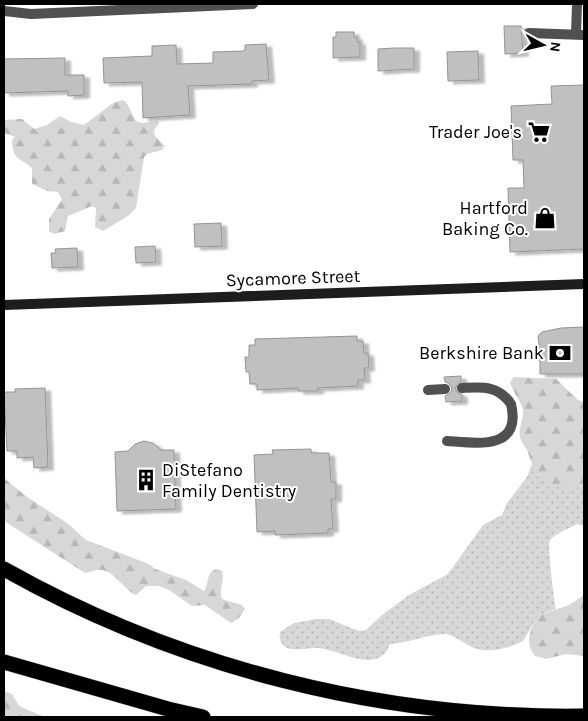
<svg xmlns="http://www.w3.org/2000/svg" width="588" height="721" viewBox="0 0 588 721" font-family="Karla,sans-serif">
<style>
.grass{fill:url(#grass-dots)}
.forest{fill:url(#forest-firs)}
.building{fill:#c0c0c0;stroke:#949494;filter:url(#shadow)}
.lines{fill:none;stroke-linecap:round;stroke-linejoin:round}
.highway-casing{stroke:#dbdbdb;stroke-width:16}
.lane{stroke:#505050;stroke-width:10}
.street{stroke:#505050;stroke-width:10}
.secondary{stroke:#1d1d1d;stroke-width:10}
.highway{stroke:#000;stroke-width:15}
.labels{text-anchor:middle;stroke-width:4;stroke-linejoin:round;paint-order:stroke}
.poi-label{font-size:18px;fill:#000;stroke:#fff;text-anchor:end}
.street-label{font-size:18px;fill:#000;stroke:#fff}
</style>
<defs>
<pattern id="grass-dots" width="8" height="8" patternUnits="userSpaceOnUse" patternTransform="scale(1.25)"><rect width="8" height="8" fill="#d7d7d7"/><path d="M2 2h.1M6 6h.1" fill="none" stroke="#b7b7b7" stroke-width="1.8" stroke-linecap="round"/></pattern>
<pattern id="forest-firs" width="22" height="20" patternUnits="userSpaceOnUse" patternTransform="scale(1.25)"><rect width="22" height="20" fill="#d7d7d7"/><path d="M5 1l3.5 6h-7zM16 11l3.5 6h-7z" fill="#b7b7b7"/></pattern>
<filter id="shadow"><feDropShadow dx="5.5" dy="3" stdDeviation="1" flood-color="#0004"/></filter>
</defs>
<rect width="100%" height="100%" fill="#fff"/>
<path class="grass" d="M532,464C543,479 565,495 584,485V526L577,524C570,528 556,533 550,540C547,543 554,601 556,609L538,616L523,641C508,649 483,655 468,645C460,641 453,634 444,634C428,634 409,643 390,644C378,677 340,649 318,648C308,647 293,653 284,646C280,642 279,637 280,632L294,623L316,619H329L359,631L366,630L382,615L409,595L448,574L483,525L502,515L507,503L527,477Z"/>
<path class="forest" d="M122,100L126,102L136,121L142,123L158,121L159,124L154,130L155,136L165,146L162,150L147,154L144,157L136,208L128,216L103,231L95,227L96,208L92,206L68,216L65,231L54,234L49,231V219L62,199L58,192L47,191L32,184V168C19,157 13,161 12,140L15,137L4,133V120L22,119L34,129L47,125L60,116L71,122L84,125L113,103Z
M514,377L556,379L578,400L584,402V485C565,495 543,483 533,465C530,460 529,455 527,450C525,446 521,442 520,437C518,428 524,419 523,410C521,400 513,393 510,382Z
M4,478L27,497L67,523L86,540L149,564L155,569L186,580L204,591C210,583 205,572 217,569L222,571C225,581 218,589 222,599L242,605L245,609L239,618L231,623L205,605L192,606L169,590L159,586H146L136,595C123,590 114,568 97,570C93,571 89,572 85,573L4,521Z
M584,595V656L566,654L546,659L535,656C524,644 530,629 538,616L569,605Z
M4,691L12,694L19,706L45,717H4Z"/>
<path class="building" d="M504,26H521L523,53L505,54Z
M336,32H354V37H357V42H360V57L333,58V37H336Z
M266,44L269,80L252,81V84L188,86L190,115L143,118L142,82L104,83L103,58L152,56V46L176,45L177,64L213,63V52L243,51L245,50V45Z
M394,48H414V69L378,71V49Z
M478,51L479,80L448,81L447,52Z
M65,58V75H84V95L68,96V91L4,93V59Z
M584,85V249L510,252L508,188H524L523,160H513L511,106L552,104L551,86Z
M221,223L222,246L195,247L194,224Z
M155,246L156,262L136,263L135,247Z
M77,248L78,267L52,268L51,253H56L55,249Z
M584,327V374H540V360H535V346L539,345L538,336L542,332L561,328Z
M357,336V341H363L364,353H368L369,368H364L365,380H358V386L318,388V391H298V388L257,390V384H250L249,372H246L245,357H249V345H255V339Z
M461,376V381L455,388L457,392L462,395V401L446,402L445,396L451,392L452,388L448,383L445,382L444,377Z
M45,388L48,467L34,468L33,457L17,458V451H7L4,392H15V389Z
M144,441L153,443L161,450H174L176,509L117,511L115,452L128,451L135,444Z
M311,449V453H329L331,482H336V499H331L333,529H328V533L301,534L275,535V531L257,532L254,455L273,454L272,450Z"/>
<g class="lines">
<g class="highway-casing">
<path id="highway" d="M4,569C180,668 382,719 584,716
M4,662L168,709L203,717"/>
</g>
<path class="lane" d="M529,33L584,35
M576,34L577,4
M428,390L445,389
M447,441C476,443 522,451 511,404C498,385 482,387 462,388"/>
<path class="street" d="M4,11L31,14L253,4"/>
<path class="secondary" d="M4,305L584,284"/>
<use href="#highway" class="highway"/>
</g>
<defs>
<g id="supermarket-bare" transform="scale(1.725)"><path d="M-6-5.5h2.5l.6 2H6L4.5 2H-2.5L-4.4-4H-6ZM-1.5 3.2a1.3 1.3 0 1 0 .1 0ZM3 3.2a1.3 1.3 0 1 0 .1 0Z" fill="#000" stroke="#fff" stroke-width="2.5" paint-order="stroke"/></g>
<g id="shop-bare" transform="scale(1.725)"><path d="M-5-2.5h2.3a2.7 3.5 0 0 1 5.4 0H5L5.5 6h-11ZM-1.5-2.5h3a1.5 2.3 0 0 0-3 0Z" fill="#000" stroke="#fff" stroke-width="2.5" paint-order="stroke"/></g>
<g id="bank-bare" transform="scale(1.725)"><path d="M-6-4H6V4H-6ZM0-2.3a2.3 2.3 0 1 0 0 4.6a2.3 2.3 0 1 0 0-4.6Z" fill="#000" stroke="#fff" stroke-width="2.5" paint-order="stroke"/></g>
<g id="building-bare" transform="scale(1.725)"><path d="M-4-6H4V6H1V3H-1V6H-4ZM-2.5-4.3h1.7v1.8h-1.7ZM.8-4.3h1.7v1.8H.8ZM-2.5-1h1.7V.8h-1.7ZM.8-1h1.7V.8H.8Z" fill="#000" stroke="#fff" stroke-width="2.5" paint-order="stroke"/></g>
</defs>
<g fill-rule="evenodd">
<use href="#supermarket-bare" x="539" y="132"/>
<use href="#shop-bare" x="545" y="218"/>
<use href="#bank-bare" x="560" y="353"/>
<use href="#building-bare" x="146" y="480"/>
</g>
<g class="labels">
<g class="poi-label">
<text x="522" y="138">Trader Joe's</text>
<text x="528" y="214">Hartford<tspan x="528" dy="21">Baking Co.</tspan></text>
<text x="544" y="359">Berkshire Bank</text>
<text x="162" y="476" text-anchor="start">DiStefano<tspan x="162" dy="21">Family Dentistry</tspan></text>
</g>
<g class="street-label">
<text transform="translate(293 278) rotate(-2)" y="6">Sycamore Street</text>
</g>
</g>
<rect width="588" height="721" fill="none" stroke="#000000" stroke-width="10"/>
<g transform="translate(543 45) rotate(98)" stroke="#ffffff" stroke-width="4" paint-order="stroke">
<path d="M0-4L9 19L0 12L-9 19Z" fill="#000000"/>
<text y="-8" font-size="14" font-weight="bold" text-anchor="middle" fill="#000000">N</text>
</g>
</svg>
